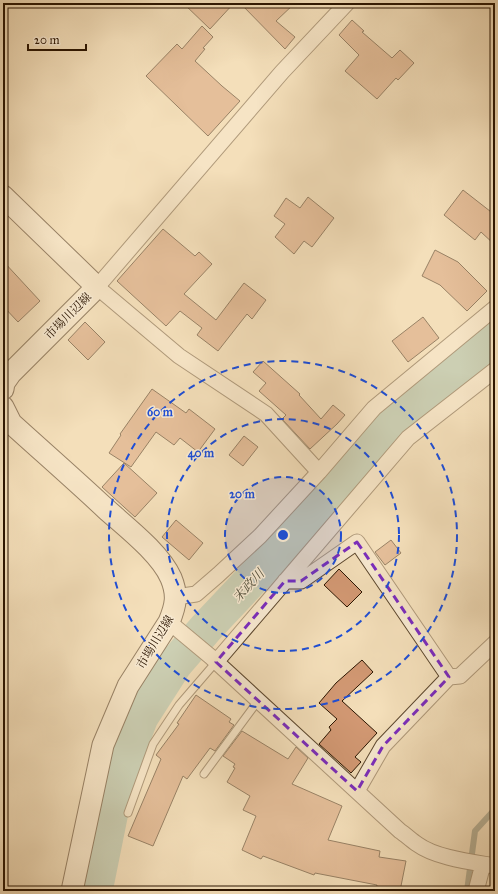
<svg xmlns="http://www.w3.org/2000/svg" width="498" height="894" viewBox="0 0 498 894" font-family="'IM FELL Great Primer','Noto Serif JP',serif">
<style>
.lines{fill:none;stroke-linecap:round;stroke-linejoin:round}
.stream{stroke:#6e7967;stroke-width:6}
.river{stroke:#9cbdab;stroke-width:35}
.building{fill:#d39974;stroke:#2a1400}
.lane-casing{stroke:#5c472e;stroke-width:9}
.street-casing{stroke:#5c472e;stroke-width:17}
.secondary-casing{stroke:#2a1400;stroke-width:23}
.lane{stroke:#f8ead2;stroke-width:7}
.street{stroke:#f8ead2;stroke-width:15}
.secondary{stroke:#f8ead2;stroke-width:21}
.marked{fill:none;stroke:#7b2cbf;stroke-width:3;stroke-dasharray:8 5;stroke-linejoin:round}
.ring{fill:none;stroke:#1d4ed8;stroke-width:2;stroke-dasharray:7 5}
.labels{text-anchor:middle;stroke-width:3;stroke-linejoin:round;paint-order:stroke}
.street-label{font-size:12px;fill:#2a1400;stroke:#f8ead2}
.water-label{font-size:13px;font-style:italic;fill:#524f3c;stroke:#f8ead2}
.centre{fill:#1d4ed8;stroke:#f8ead2;stroke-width:2}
.ring-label{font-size:12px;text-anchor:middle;font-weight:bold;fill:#1d4ed8;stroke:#f8ead2;stroke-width:3;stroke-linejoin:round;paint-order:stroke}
</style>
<rect width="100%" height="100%" fill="#f4dfba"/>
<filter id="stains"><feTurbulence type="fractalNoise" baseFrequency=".005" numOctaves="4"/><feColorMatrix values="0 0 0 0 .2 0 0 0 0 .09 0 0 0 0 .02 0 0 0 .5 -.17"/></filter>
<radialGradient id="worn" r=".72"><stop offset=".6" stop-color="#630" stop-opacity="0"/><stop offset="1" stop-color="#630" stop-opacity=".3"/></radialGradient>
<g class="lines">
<path class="stream" d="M467,891L475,831L495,809"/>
<path class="river" d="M95,891L118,777L141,717L175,664L206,628L319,508L393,419L495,337"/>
</g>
<path class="building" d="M183,3H234L210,29Z
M240,3H295L276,21L295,37L285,49Z
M352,20L364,31L362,32L392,58L400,50L414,63L398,80L396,78L377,99L345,71L359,55L339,35Z
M202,26L213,37L203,48L205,49L195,61L222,86L240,101L208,136L146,76L177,44L182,49Z
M463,190L495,215V245L481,232L475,240L444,215Z
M308,197L334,218L312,247L304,241L294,254L275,237L285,224L274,216L286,198L300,208Z
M163,229L195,256L199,252L212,264L184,294L216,320L244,283L266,300L252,319L247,314L218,351L197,335L202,328L180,311L166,326L117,281Z
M435,250L458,262L487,291L467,311L440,285L422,276Z
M3,261L40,301L18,322L3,306Z
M423,317L439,338L408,362L392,341Z
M85,322L105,342L88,360L68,340Z
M263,361L300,394L299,395L321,419L333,405L345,415L337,424L310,449L282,419L286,415L259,391L266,383L253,372Z
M152,389L186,413L189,409L215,429L198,452L180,438L174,445L156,432L131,467L109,453L121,435L120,434Z
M244,436L258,447L243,466L229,455Z
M124,463L157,493L135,517L102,487Z
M176,520L203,543L189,560L162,537Z
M391,540L401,553L385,565L375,552Z
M339,569L362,592L347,607L324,585Z
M362,660L373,672L342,701L377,733L355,757L361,762L351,773L319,744L331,730L329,727L337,719L319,703L336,683Z
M196,695L231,719L229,722L234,725L215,751L210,748L187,779L183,776L153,846L128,836L161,759L156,755L179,724L177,723Z
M242,731L288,759L296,747L308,758L292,784L342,806L328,840L380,851L379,857L406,861L400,891H376L377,885L315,873L314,875L263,856L261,859L242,850L256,816L243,810L250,796L227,782L235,768L233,767L235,764L223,756Z"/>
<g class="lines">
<g class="lane-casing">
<path id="lane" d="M204,774L258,701
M128,813L153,744L179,705L216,662"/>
</g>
<g class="street-casing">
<path id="street" d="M319,472L266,414L179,356L97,287L282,72L347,3
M285,581H301L357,542L449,677
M176,597L196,594L218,575L260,536L319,472L374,408L495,308
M169,622L211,657L400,831C406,835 411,840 417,844C436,858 472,862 495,866
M216,662L408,438L495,370
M357,791L383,746L449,677L460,676L495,643
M476,891L483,864"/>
</g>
<g class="secondary-casing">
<path id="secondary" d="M3,196L97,287L11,373L4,383L3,389
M3,407L11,423C43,452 75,480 106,509C126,527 160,553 171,578C178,595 176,605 169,622L128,686L103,745L72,891"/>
</g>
<use href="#lane" class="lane"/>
<use href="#street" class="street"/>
<use href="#secondary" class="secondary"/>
</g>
<path d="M0 0H498V894H0ZM357,542L449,677L383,746L357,791L216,662L285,581H301Z" fill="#f4dfba" fill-opacity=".55" fill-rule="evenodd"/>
<path class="marked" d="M357,542L449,677L383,746L357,791L216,662L285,581H301Z"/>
<circle cx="283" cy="535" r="58" fill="#1d4ed8" fill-opacity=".12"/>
<g class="ring">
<circle cx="283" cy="535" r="58"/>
<circle cx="283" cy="535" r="116"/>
<circle cx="283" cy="535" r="174"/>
</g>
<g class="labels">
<g class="street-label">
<text transform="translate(68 316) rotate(-45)" y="4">市場川辺線</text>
<text transform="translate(155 642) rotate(-59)" y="4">市場川辺線</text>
</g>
<g class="water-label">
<text transform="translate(248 585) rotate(-47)" y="5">末政川</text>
</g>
</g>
<circle cx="283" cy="535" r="6" class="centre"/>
<g class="ring-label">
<text x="160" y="416">60 m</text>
<text x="201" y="457">40 m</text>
<text x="242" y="498">20 m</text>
</g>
<rect width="498" height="894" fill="none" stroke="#f4dfba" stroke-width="16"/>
<rect x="4" y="4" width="490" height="886" fill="none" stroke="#2a1400" stroke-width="2"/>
<rect x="8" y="8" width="482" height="878" fill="none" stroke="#2a1400"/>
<path d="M28 44v6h58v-6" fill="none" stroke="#2a1400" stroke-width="2"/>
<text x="34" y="44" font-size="12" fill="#2a1400" stroke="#f8ead2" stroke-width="3" paint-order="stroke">20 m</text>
<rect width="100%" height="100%" filter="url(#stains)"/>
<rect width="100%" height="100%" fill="url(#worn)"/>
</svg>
